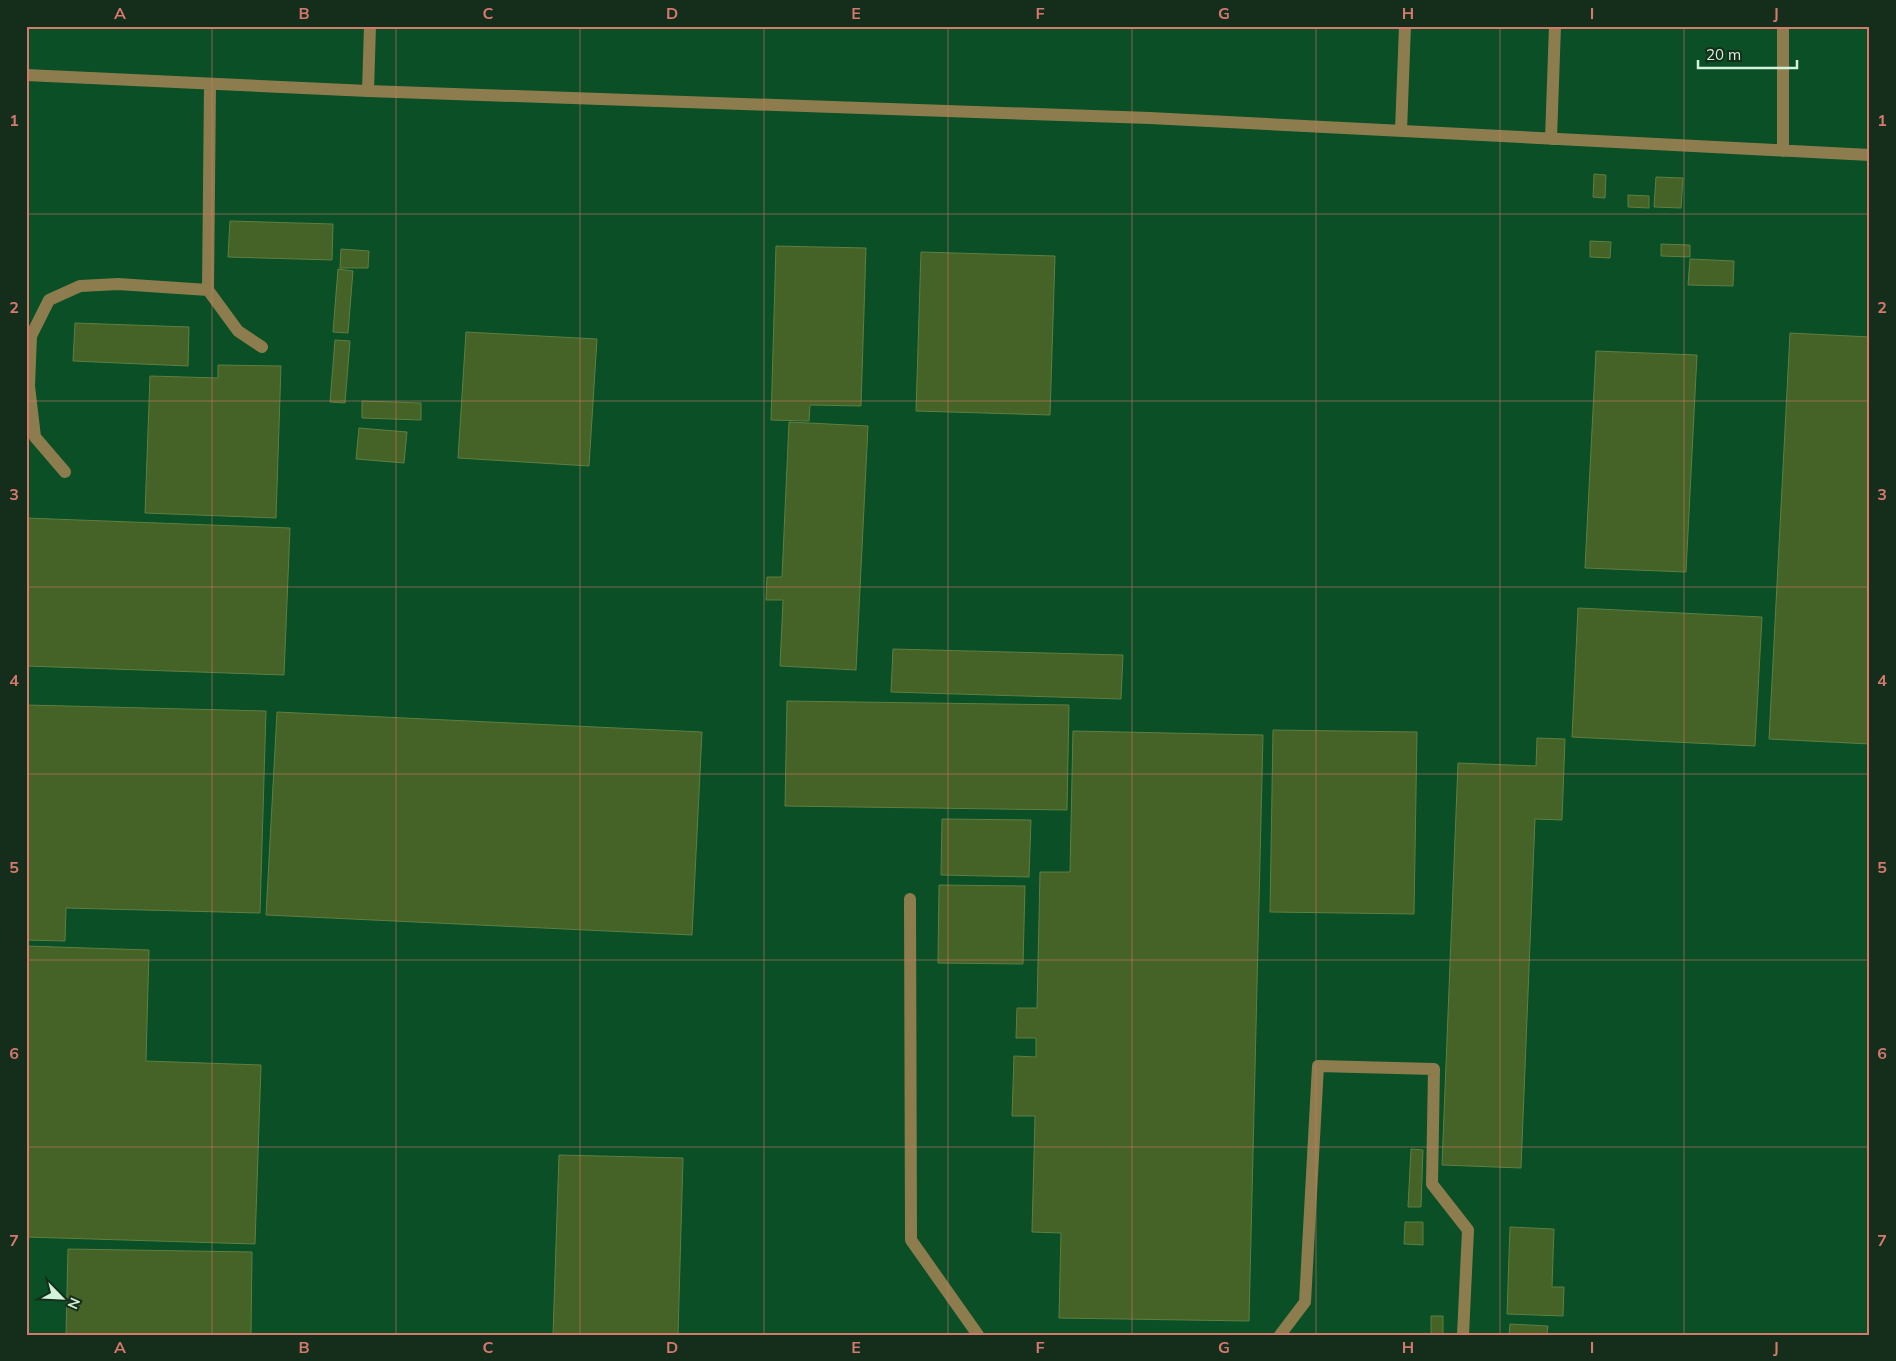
<svg xmlns="http://www.w3.org/2000/svg" width="1896" height="1361" viewBox="0 0 1896 1361" font-family="Mulish,sans-serif">
<style>
.building{fill:#456327;stroke:#5f7e42}
.lines{fill:none;stroke-linecap:round;stroke-linejoin:round}
.minor{stroke:#8d7d4e;stroke-width:12}
.grid{fill:none;stroke:#d5796f;stroke-width:1;stroke-opacity:0.55}
.neatline{fill:none;stroke:#d5796f;stroke-width:2}
.grid-label{font-size:16px;text-anchor:middle;font-weight:bold;fill:#d5796f}
</style>
<rect width="100%" height="100%" fill="#0a4f26"/>
<path class="building" d="M1594,174L1606,175L1605,198L1593,197Z
M1656,177L1683,178L1681,208L1654,207Z
M1628,195L1649,196V208L1628,207Z
M230,221L333,224L332,260L228,257Z
M1590,241L1611,242L1610,258L1590,257Z
M1661,244L1690,245V257L1661,256Z
M776,246L866,248L861,406L810,405L809,421L771,420Z
M341,249L369,251L368,268H340Z
M921,252L1055,256L1050,415L916,411Z
M1690,259L1734,261L1733,286L1688,285Z
M338,269L353,271L348,333L333,332Z
M75,323L189,327L188,366L73,361Z
M466,332L597,339L589,466L458,458Z
M1790,333L1870,337V744L1769,739Z
M335,340L350,341L345,403L330,402Z
M1596,351L1697,355L1686,572L1585,568Z
M218,365L281,366L276,518L145,513L150,376L218,378Z
M362,401L421,403V420L362,418Z
M789,422L868,426L856,670L780,666L783,600H766L767,577H782Z
M359,428L407,432L404,463L356,459Z
M26,518L290,528L284,675L26,666Z
M1578,608L1762,617L1755,746L1572,737Z
M893,649L1123,655L1121,699L891,692Z
M787,701L1069,705L1067,810L785,806Z
M26,705L266,711L260,913L66,908L65,941L26,940Z
M277,712L702,732L692,935L266,915Z
M1273,730L1417,732L1414,914L1270,912Z
M1073,731L1263,735L1249,1321L1059,1318L1061,1233L1032,1232L1035,1116H1012L1014,1056L1036,1057V1038H1016L1017,1008H1037L1040,872H1070Z
M1537,738L1565,739L1562,820L1535,819L1521,1168L1442,1165L1458,763L1536,766Z
M942,819L1031,820L1029,877L941,875Z
M939,885L1025,886L1023,964L938,963Z
M26,946L149,950L146,1061L261,1065L255,1244L26,1237Z
M1411,1149L1423,1150L1421,1207H1408Z
M559,1155L683,1158L678,1335H553Z
M1405,1222H1423V1245L1404,1244Z
M1510,1227L1554,1229L1552,1287H1564L1563,1316L1507,1314Z
M68,1249L252,1252L251,1335H66Z
M1431,1316H1443V1335H1431Z
M1510,1324L1548,1326L1547,1335H1509Z"/>
<g class="lines">
<path class="minor" d="M26,75L368,91L1150,118L1870,155
M210,84L208,290L238,331L262,347
M368,91L370,26
M1401,131L1405,26
M1551,139L1555,26
M1783,151V26
M65,472L35,437L29,386L31,336L49,300L80,286L118,284L208,290
M910,899L911,1240L978,1335
M1280,1335L1305,1302L1318,1066L1434,1069L1432,1184L1468,1230L1463,1335"/>
</g>
<path class="grid" d="M212,26V1335M396,26V1335M580,26V1335M764,26V1335M948,26V1335M1132,26V1335M1316,26V1335M1500,26V1335M1684,26V1335M26,214H1870M26,401H1870M26,587H1870M26,774H1870M26,960H1870M26,1147H1870"/>
<rect width="1896" height="1361" fill="none" stroke="#152e1c" stroke-width="55"/>
<g transform="translate(62 1298) rotate(114)" stroke="#152e1c" stroke-width="4" paint-order="stroke">
<path d="M0-4L9 19L0 12L-9 19Z" fill="#d3f2d9"/>
<text y="-8" font-size="14" font-weight="bold" text-anchor="middle" fill="#d3f2d9">N</text>
</g>
<path d="M1698 60v8h99v-8" fill="none" stroke="#d3f2d9" stroke-width="2.5"/>
<text x="1706" y="60" font-size="15" fill="#d3f2d9" stroke="#152e1c" stroke-width="4" paint-order="stroke">20 m</text>
<rect x="28" y="28" width="1840" height="1306" class="neatline"/>
<g class="grid-label">
<text x="120" y="19">A</text>
<text x="304" y="19">B</text>
<text x="488" y="19">C</text>
<text x="672" y="19">D</text>
<text x="856" y="19">E</text>
<text x="1040" y="19">F</text>
<text x="1224" y="19">G</text>
<text x="1408" y="19">H</text>
<text x="1592" y="19">I</text>
<text x="1776" y="19">J</text>
<text x="14" y="126">1</text>
<text x="1882" y="126">1</text>
<text x="14" y="313">2</text>
<text x="1882" y="313">2</text>
<text x="14" y="500">3</text>
<text x="1882" y="500">3</text>
<text x="14" y="686">4</text>
<text x="1882" y="686">4</text>
<text x="14" y="873">5</text>
<text x="1882" y="873">5</text>
<text x="14" y="1059">6</text>
<text x="1882" y="1059">6</text>
<text x="14" y="1246">7</text>
<text x="1882" y="1246">7</text>
<text x="120" y="1353">A</text>
<text x="304" y="1353">B</text>
<text x="488" y="1353">C</text>
<text x="672" y="1353">D</text>
<text x="856" y="1353">E</text>
<text x="1040" y="1353">F</text>
<text x="1224" y="1353">G</text>
<text x="1408" y="1353">H</text>
<text x="1592" y="1353">I</text>
<text x="1776" y="1353">J</text>
</g>
</svg>
